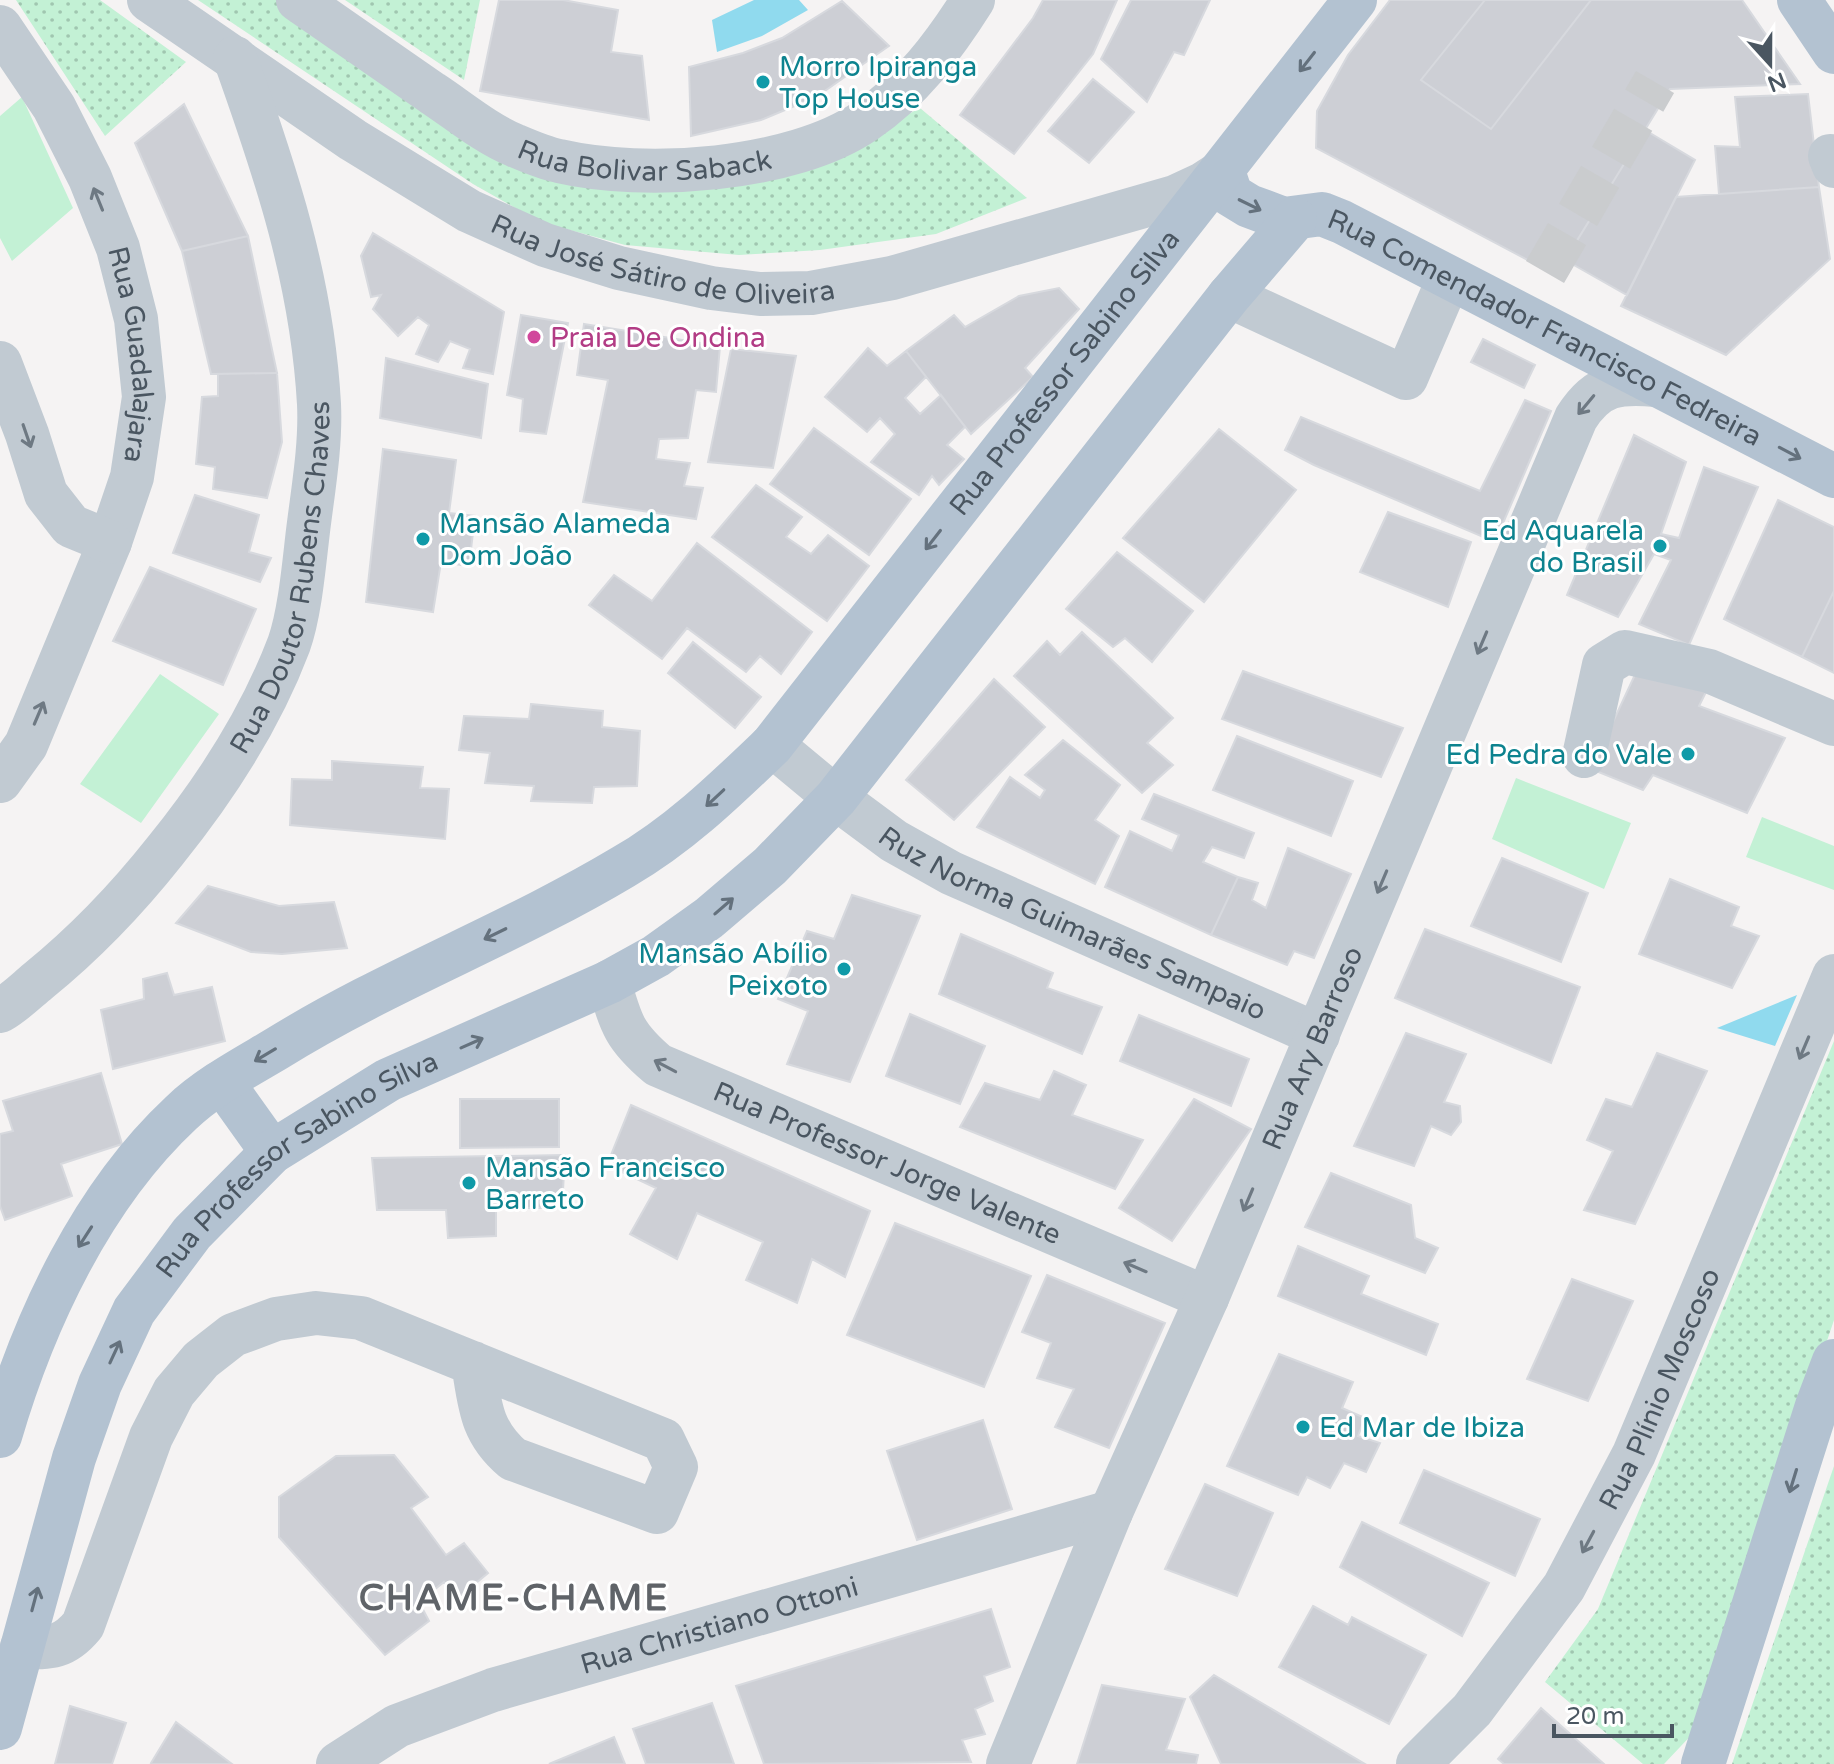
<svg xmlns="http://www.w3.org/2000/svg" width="1834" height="1764" viewBox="0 0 1834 1764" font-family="'Varela Round',sans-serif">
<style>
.grass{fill:url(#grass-dots)}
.garden{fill:#c3f1d5}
.water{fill:#90daee}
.building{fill:#cdcfd5;stroke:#d7d9de;stroke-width:2}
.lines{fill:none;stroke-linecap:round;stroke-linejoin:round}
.minor-tunnel{stroke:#caccce;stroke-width:44;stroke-dasharray:44 22;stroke-linecap:butt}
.minor{stroke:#c1cad2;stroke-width:44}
.major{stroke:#b3c2d1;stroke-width:44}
.oneway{stroke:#64717d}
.oneway2{stroke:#6e7983}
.culture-dot{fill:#0f9aa8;stroke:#fff;stroke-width:3}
.hotel-dot{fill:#d1479c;stroke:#fff;stroke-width:3}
.labels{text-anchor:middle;stroke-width:6;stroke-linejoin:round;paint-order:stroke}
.culture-label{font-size:28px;fill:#0d838f;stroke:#fff;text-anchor:start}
.street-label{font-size:28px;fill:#4a5661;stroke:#fff}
.hotel-label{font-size:28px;fill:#b23c85;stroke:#fff;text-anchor:start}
.district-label{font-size:36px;font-weight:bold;letter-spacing:2px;fill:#5f6368;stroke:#fff}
</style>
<defs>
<pattern id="grass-dots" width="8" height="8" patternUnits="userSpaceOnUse" patternTransform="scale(2)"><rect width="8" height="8" fill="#c3f1d5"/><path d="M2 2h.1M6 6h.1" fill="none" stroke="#a0c6b0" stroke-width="1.8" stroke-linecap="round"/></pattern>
</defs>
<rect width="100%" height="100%" fill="#f5f3f3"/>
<path class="grass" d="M16,0H100L186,62L105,136Z
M198,0H283L512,156L808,166L920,108L1027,198L936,234L820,250L739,255L625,245L540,222L473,184Z
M345,0H480L464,80Z
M1834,1041V1320L1697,1729L1664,1764H1643L1545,1682L1598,1609Z
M1834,1466V1764H1732Z"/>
<path class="garden" d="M22,97L73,208L12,261L0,238V116Z
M160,674L219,714L141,823L80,784Z
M1516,778L1631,823L1604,889L1492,839Z
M1762,817L1834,846V890L1746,857Z"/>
<path class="water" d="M754,0H799L808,10L762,36L717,52L712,20Z
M1797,995L1775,1046L1717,1028Z"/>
<path class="building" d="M499,0H563L618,10L611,52L642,56L649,120L480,91Z
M1043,0H1117L1093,54L1014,154L960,115L1033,18Z
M1131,0H1210L1184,55L1174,52L1147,102L1101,59Z
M1390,0H1742L1800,84L1670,89L1556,275L1316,148L1317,111L1348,55Z
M1485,0H1591L1491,129L1421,80Z
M842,1L889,46L816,97L761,120L691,136L689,67L743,53L782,38Z
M1093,79L1134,112L1089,163L1048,131Z
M1808,94L1819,187L1719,194L1715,146L1740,147L1735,97Z
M184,104L248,236L182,251L135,143Z
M1645,130L1695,160L1627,295L1565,260Z
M1819,187L1830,259L1726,355L1621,306L1676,197Z
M373,233L504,312L493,374L463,368L470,349L450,341L438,362L416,354L429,325L418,317L398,336L373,309L381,295L371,297L361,256Z
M248,236L277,373L211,374L182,251Z
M1059,288L1079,309L1025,368L1033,377L971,434L906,351L954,315L965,327L1019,296Z
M521,315L568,323L546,434L520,431L523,399L507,395Z
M584,324L720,346L716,392L696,390L688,438L659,439L656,459L690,463L684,486L703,488L696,519L583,502L608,380L577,375Z
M1483,339L1535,365L1524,388L1471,362Z
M868,348L887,366L906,351L926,377L905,398L920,414L941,395L965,427L947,445L964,459L939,485L932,476L919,495L871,462L895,434L880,418L867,432L825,397Z
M731,349L796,356L773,468L708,462Z
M386,358L488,384L481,438L380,418Z
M277,373L282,442L267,498L213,489L215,467L196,464L202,397L218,396V374Z
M1525,400L1551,411L1495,542L1314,465L1285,450L1301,417L1480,491Z
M814,428L911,499L869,555L770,484Z
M1219,429L1296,490L1204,602L1123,538Z
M1634,435L1686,462L1661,534L1679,538L1704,467L1758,487L1689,645L1639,624L1671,560L1654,554L1618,617L1567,595Z
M383,449L456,460L449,513L475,516L469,566L441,562L433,612L366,602Z
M756,485L802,517L786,537L811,554L828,535L869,566L827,621L712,537Z
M195,495L259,515L249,552L271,558L260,582L173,553Z
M1778,500L1834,527V591L1802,657L1724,619Z
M1388,512L1471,542L1448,607L1360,572Z
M697,543L812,632L781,674L760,656L746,672L687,628L662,659L589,605L614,575L652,601Z
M1117,552L1193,611L1152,662L1125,638L1113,647L1066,609Z
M150,567L256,609L223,685L113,641Z
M1834,591V673L1802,657Z
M1082,632L1173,718L1147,743L1173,765L1142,793L1014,676L1047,641L1060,655Z
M693,642L761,697L735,728L668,673Z
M1639,666L1706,692L1699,706L1785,738L1747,813L1653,775L1643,790L1591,769Z
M1243,671L1403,728L1381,777L1222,719Z
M994,679L1045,727L954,820L906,780Z
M531,704L603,711L602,727L640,731L637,786L594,787L592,803L531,801L534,786L485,783L490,753L459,750L464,716L529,719Z
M1237,736L1353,781L1331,836L1213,790Z
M1063,740L1120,785L1095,820L1119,836L1095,884L977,827L1010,777L1040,798L1045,790L1025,775Z
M332,761L423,767L420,788L449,789L445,839L290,825L292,779L332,780Z
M1154,794L1254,833L1244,858L1212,847L1203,862L1238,877L1211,935L1105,887L1130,831L1172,851L1179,835L1142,819Z
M1288,848L1351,874L1314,958L1294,951L1287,965L1211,935L1238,877L1258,883L1252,900L1266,908Z
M1502,858L1588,893L1561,962L1471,926Z
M1670,879L1739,907L1731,926L1759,936L1732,988L1639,954Z
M208,886L279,906L334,902L347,948L282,954L251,952L176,923Z
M852,895L920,916L850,1082L787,1064L808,1011L778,999L807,931L834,939Z
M1425,929L1580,987L1551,1063L1395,998Z
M961,934L1053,973L1047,988L1102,1007L1082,1054L939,994Z
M167,973L174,995L212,987L225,1041L113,1069L101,1010L144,999L143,979Z
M910,1014L985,1046L960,1104L886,1076Z
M1139,1015L1249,1059L1231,1106L1120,1061Z
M1406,1033L1466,1054L1444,1102L1460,1106L1461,1122L1451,1135L1431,1126L1414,1166L1354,1146Z
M1657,1053L1707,1071L1635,1224L1584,1210L1613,1151L1587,1140L1606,1099L1632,1107Z
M1054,1071L1086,1085L1072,1115L1143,1140L1115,1189L960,1127L985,1083L1040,1100Z
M101,1073L122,1144L61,1164L72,1196L5,1220L0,1206V1134L13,1131L3,1101Z
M460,1099H559V1147L460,1148Z
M1194,1099L1251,1129L1172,1241L1119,1208Z
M631,1105L870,1211L845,1277L812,1259L797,1303L746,1280L763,1242L697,1213L677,1259L630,1234L656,1188L607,1165Z
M565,1155L562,1208H496V1236L448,1238L446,1210H377L372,1158Z
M1331,1173L1411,1205L1415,1238L1438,1248L1425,1273L1305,1227Z
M895,1223L1031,1276L984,1387L847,1335Z
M1298,1246L1369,1276L1361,1294L1438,1324L1426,1355L1278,1296Z
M1047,1275L1165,1323L1109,1448L1055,1427L1074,1389L1037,1378L1051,1343L1022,1332Z
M1572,1279L1633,1301L1588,1401L1527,1379Z
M1279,1354L1353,1382L1342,1408L1365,1418L1358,1436L1380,1443L1366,1472L1344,1463L1330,1488L1307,1477L1298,1495L1227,1466Z
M983,1420L1012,1509L917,1540L887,1451Z
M394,1455L428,1497L411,1508L446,1555L464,1543L488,1573L458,1598L444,1582L419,1602L429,1621L385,1655L279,1537V1497L336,1456Z
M1424,1470L1540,1519L1515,1576L1400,1523Z
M1205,1484L1273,1513L1237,1596L1165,1569Z
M1362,1522L1489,1583L1462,1636L1340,1567Z
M1313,1606L1348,1625L1352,1617L1426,1655L1389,1724L1279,1667Z
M991,1609L1010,1667L984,1676L993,1701L975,1709L985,1734L962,1740L971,1762L764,1764L736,1686Z
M1214,1675L1365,1764H1221L1190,1697Z
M1102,1685L1185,1699L1166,1750L1198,1755L1196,1764H1077Z
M712,1703L734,1764H646L633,1729Z
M70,1706L126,1723L112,1764H55Z
M1541,1708L1604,1764H1504L1498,1759Z
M176,1722L232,1764H153L151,1763Z
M614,1737L625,1764H549Z"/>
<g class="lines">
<path class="minor-tunnel" d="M1545,272L1655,82"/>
<g class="minor">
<path id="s1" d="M149,0L353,140L469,211L545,245L619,268L711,288L760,294L811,293L892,278L1175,197L1203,184L1223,171"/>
<path id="s2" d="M298,0C343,31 387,62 432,93C458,110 485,133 514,145C528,151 544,158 559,161C645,181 792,171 865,121C911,90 944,46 973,0"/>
<path id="s3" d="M0,27L54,107L90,178L118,248L136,319L144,397L132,477L110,542L26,745L0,781"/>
<path d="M1830,156L1834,166"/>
<path d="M1229,296L1406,378L1449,278"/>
<path d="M0,363L27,434L46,494L71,526L110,542"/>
<path id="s4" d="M772,745L836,798L894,841L951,873L1318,1035"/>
<path d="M1584,756L1604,665L1625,652L1709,671L1834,724"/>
<path id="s5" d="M609,982C621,1024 624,1036 658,1065L1207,1298"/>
<path id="s6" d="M0,1011C14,1003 26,991 38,981C86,942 127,899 165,851C216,788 260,721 289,644C300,613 304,564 308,531C313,490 321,445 319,404C312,280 276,173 235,58"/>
<path d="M22,1647C51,1648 64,1648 83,1625L151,1437L174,1392L201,1360L233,1335L276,1319L316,1313L361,1318L663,1440L676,1467L657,1512L513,1459C480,1431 480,1404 473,1363"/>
<path id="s7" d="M338,1764L397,1726L493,1690L1111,1512"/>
<path id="s8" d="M1008,1764L1111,1512L1207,1298L1576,418C1598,383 1619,382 1656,385"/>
<path id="s9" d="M1418,1764L1472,1710L1564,1587L1634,1454L1834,976"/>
</g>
<g class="major">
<path d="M1799,0L1834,52"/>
<path id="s10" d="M1223,171L1231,195L1249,206L1284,219L1322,214L1342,222L1834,476"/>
<path d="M222,1082L272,1152"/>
<path id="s11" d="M0,1436C34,1320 92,1196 181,1113C208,1087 244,1068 276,1049C387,980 511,934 623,867C679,835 726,789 772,745L1355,0"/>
<path id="s12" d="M0,1728L74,1458L100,1384L134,1311L192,1233L272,1152L388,1080L609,982L656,956L709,918L770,866L836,798L1229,296L1295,219"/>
<path d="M1703,1764L1817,1406L1834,1361"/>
</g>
</g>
<defs><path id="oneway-shaft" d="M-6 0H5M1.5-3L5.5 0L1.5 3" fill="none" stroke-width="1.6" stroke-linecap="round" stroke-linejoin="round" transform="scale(2)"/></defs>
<g class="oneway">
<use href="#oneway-shaft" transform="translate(1307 62) rotate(128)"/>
<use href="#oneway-shaft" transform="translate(1250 205) rotate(26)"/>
<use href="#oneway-shaft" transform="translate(1790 453) rotate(28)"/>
<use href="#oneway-shaft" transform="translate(933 540) rotate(128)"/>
<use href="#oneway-shaft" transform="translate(715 798) rotate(137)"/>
<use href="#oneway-shaft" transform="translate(724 906) rotate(-41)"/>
<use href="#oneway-shaft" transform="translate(495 934) rotate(154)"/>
<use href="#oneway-shaft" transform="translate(472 1043) rotate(-24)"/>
<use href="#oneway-shaft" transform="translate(265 1055) rotate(149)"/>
<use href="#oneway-shaft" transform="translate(85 1237) rotate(123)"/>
<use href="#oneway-shaft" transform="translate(115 1352) rotate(-65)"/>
<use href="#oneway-shaft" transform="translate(1793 1481) rotate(107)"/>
<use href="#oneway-shaft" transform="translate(35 1599) rotate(-75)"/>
</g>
<g class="oneway2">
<use href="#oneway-shaft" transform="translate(98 199) rotate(-112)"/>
<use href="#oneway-shaft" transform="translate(1586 405) rotate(130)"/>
<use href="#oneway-shaft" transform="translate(27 436) rotate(71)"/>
<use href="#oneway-shaft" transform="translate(1482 643) rotate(113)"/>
<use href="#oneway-shaft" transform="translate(39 713) rotate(-67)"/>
<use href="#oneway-shaft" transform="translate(1382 882) rotate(113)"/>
<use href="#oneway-shaft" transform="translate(1804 1048) rotate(113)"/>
<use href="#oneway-shaft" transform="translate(665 1066) rotate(-152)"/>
<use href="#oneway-shaft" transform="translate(1248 1200) rotate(113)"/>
<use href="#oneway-shaft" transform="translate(1135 1267) rotate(-157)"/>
<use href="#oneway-shaft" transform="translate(1588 1542) rotate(118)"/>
</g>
<g class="culture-dot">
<circle cx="763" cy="82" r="8"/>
<circle cx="423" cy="539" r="8"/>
<circle cx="1660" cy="546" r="8"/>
<circle cx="1688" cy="754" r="8"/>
<circle cx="844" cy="969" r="8"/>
<circle cx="469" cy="1183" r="8"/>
<circle cx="1303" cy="1427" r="8"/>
</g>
<circle class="hotel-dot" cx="534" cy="337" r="8"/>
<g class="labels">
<g class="culture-label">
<text x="779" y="76">Morro Ipiranga<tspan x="779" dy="32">Top House</tspan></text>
<text x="439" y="533">Mansão Alameda<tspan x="439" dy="32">Dom João</tspan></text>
<text x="1644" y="540" text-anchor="end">Ed Aquarela<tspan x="1644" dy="32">do Brasil</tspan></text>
<text x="1672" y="764" text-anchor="end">Ed Pedra do Vale</text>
<text x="828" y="963" text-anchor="end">Mansão Abílio<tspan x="828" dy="32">Peixoto</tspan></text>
<text x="485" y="1177">Mansão Francisco<tspan x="485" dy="32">Barreto</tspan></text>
<text x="1319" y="1437">Ed Mar de Ibiza</text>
</g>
<g class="street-label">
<text dy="10" stroke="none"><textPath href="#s2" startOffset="394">Rua Bolivar Saback</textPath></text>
<text dy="10" stroke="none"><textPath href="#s1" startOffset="586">Rua José Sátiro de Oliveira</textPath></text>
<text dy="10" stroke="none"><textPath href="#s10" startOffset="372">Rua Comendador Francisco Fedreira</textPath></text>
<text dy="10" stroke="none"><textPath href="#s3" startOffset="360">Rua Guadalajara</textPath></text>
<text dy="10" stroke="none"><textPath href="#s11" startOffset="1548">Rua Professor Sabino Silva</textPath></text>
<text dy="10" stroke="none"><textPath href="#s6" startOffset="536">Rua Doutor Rubens Chaves</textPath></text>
<text dy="10" stroke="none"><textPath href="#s4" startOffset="352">Ruz Norma Guimarães Sampaio</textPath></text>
<text dy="10" stroke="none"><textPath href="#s8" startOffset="778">Rua Ary Barroso</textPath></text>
<text dy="10" stroke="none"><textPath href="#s5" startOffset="348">Rua Professor Jorge Valente</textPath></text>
<text dy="10" stroke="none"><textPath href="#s12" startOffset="662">Rua Professor Sabino Silva</textPath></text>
<text dy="10" stroke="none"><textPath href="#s9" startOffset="450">Rua Plínio Moscoso</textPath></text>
<text dy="10" stroke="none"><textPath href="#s7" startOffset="408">Rua Christiano Ottoni</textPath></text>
</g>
<g class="hotel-label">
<text x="550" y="347">Praia De Ondina</text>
</g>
<g class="district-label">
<text x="514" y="1610">CHAME-CHAME</text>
</g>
</g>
<g transform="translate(1770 64) rotate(159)" stroke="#ffffff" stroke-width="6" paint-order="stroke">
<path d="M0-6L14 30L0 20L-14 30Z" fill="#4a5661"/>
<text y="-12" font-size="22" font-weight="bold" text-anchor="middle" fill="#4a5661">N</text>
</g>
<path d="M1554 1724v12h118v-12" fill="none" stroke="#4a5661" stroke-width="4"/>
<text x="1566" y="1724" font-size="24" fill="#4a5661" stroke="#ffffff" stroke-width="6" paint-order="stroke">20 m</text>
</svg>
